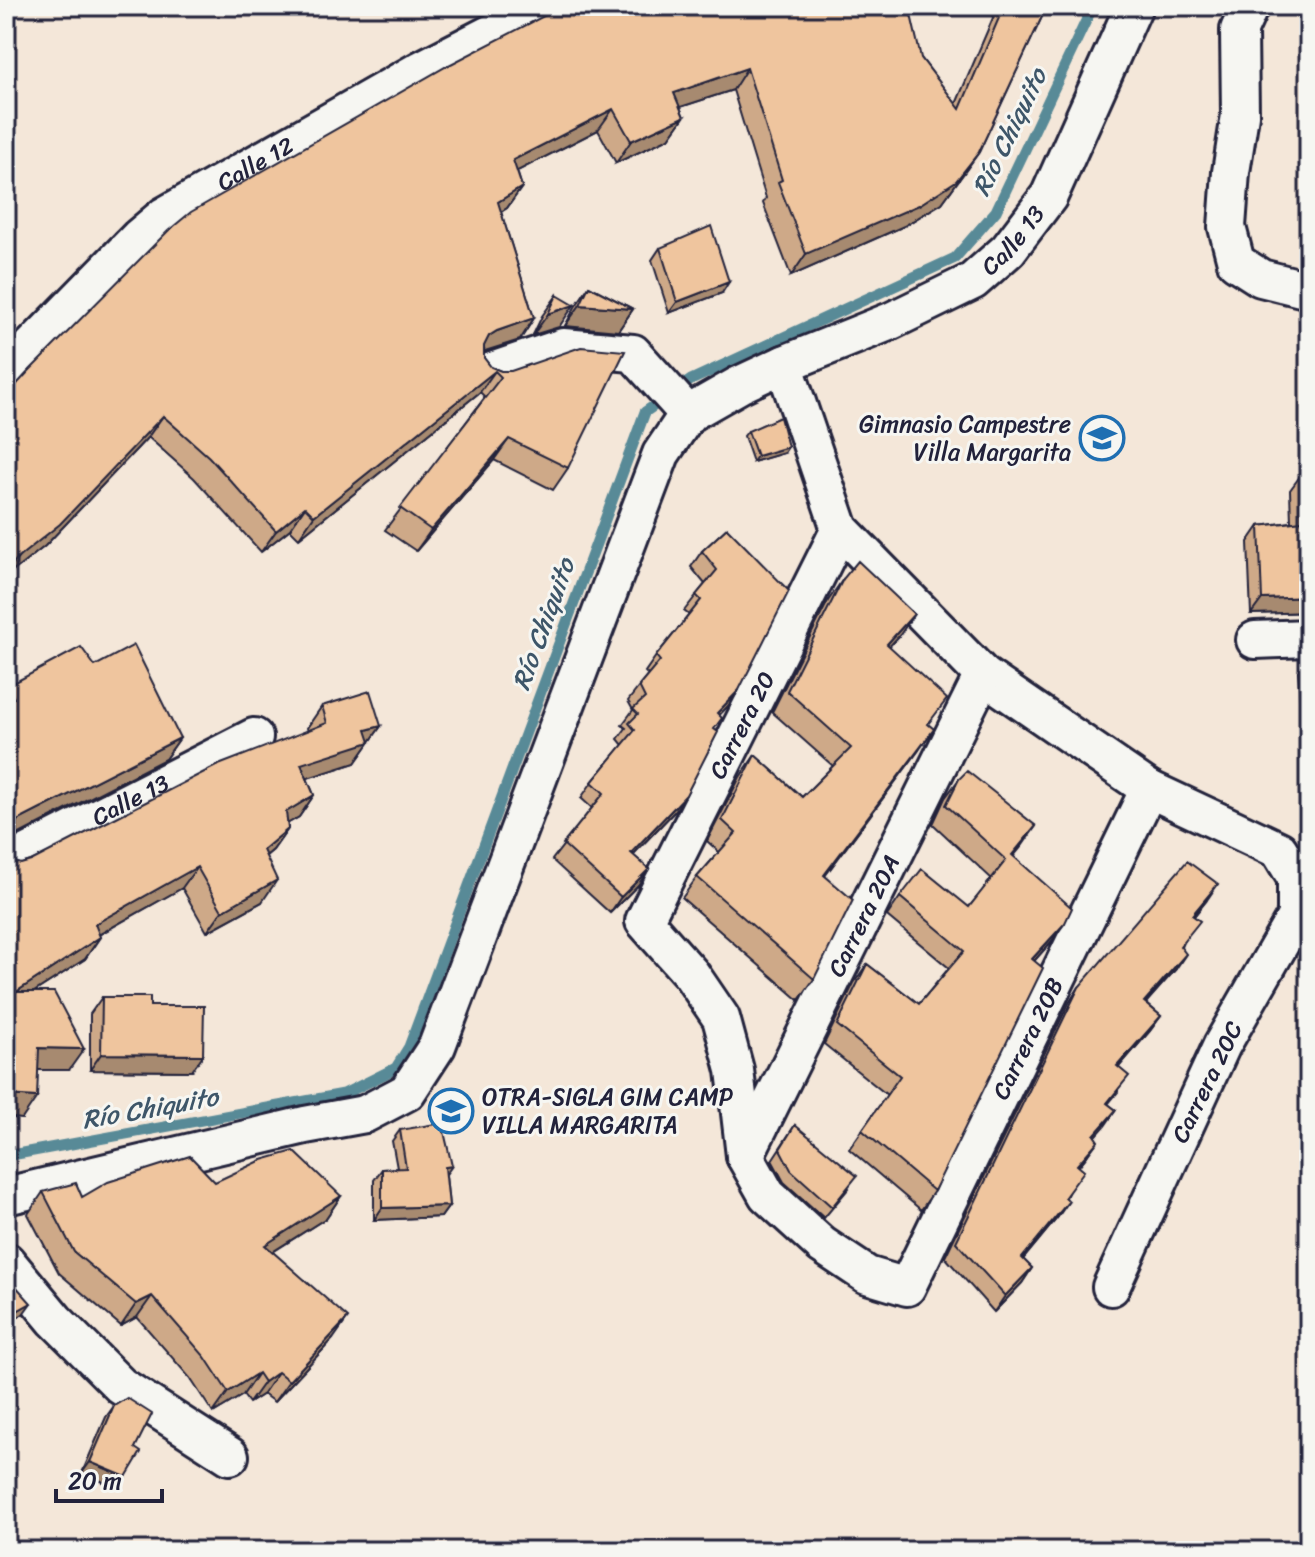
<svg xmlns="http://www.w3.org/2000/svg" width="1315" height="1557" viewBox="0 0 1315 1557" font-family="Sriracha,sans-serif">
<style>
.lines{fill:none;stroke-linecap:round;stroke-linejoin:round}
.stream{stroke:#598a97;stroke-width:11}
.minor-casing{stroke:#22223b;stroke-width:42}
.minor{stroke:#f6f6f2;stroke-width:36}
.wall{fill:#cea988;stroke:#22223b;stroke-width:2}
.shaded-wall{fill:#a78a6f;stroke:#22223b;stroke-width:2}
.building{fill:#efc59e;stroke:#22223b;stroke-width:2}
.labels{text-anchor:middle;stroke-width:6;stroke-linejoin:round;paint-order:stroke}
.street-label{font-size:24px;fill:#22223b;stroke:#f6f6f2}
.poi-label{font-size:24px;fill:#22223b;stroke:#f6f6f2;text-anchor:end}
.water-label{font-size:26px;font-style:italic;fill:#3e5669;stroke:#f6f6f2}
</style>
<rect width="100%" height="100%" fill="#f4e7d9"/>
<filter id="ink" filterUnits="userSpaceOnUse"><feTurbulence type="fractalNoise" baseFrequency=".0125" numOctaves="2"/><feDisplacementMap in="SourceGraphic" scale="16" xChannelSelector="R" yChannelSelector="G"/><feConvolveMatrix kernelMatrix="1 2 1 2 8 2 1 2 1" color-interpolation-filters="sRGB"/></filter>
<g filter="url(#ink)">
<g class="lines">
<path class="stream" d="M6,1156L344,1094L396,1068L409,1047L645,412L691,380L955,258L996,211L1093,6"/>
<g class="minor-casing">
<g id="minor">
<path d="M1250,6L1239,30L1240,115L1231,172L1227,227L1236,262L1261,278L1309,290"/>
<path d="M784,364L840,529L983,675L1149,789L1279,850L1296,878V916L1222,1045L1111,1287"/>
<path d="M489,372L563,347L633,353L688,414"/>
<path id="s1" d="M6,373L139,237L164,216L422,69L544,6"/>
<path id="s2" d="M840,529L644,921L691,974L721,1018L735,1070L745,1156L767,1195L822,1245L867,1275L907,1287L1149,789"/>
<path d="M1255,640L1309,638"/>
<path id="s3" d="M6,864L254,737"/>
<path id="s4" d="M745,1156L983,675"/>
<path id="s5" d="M6,1196L305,1125L365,1114L407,1092L437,1046L661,454L688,414L739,385L784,364L891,321L973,281L1008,250L1049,196L1134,6"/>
<path d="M6,1261L55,1320L121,1386L230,1456"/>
</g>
</g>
<use href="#minor" class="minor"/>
</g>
<path class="wall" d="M998,6H1047L979,152L964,173L942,203L904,226L791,276L763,203L766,198L733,90L680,107L684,117L669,138L616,163L598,130L517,171L522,187L507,208L501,212L534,318L520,340L484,352V358L491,367L501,371L568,468L553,490L494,460L416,551L385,530L485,397L480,392L299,538L290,529L261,552L194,478L148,437L45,546L6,577V396L447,66L921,58L956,104Z
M660,248L722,293L669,313L652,260Z
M589,286L633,309L618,331L565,326L575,307Z
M557,295L559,327L533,335L542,316Z
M1309,352V429L1305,357Z
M748,431L784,453L753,462L744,436Z
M1309,444V612L1251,614L1248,542L1259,526L1291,522L1290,490L1301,475L1308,474L1307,447Z
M727,528L739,690L728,706L719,715L675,811L633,855L649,869L638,885L610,913L552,860L592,808L581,798L592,782L623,745L618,739L626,728L622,725L633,710L628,701L648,675L645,672L656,656L689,615L684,611L705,584L691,567L702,551Z
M843,579L900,635L889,646L928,725L919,750L825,876L814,979L799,1000L682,898L697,877L719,852L707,841L740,777L755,755L802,797L833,766L772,712L828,601Z
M1309,655V740L1303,741L1298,671Z
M95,666L180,738L165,759L6,841V689L8,686Z
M322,706L381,726L355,763L307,778L314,795L299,817L288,823V829L273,850L266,856L262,902L207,932L182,888L99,935L100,937L85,959L34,992L69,1070H38L22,1119L6,1117V856L10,861L21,864L31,861L308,731L307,728Z
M959,779L1036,826L1013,856L1051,942L1034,961L934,1191L921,1210L849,1149L887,1095L824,1044L854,983L867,964L919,1004L949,968L887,916L900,897L969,907L992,879L933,824L945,798Z
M1207,900L1194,916L1181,947L1176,969L1146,1003L1161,1016L1150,1031L1118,1068V1092L1108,1104L1116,1110L1095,1137L1087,1156L1079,1166L1058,1217L1023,1259L1032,1268L1022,1283L994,1312L945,1257L1069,1003L1079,987Z
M102,997L150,1006L192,1071L90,1070V1014Z
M795,1125L849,1188L824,1218L784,1182L772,1160Z
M400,1130L446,1175L449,1206L441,1217L374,1220V1180L382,1169L397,1168L392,1141Z
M43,1192L82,1197L341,1196L326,1218L273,1252L333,1339L274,1402L263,1394L249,1403L243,1395L213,1413L190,1378L137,1317L121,1326L59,1273L28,1214Z
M114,1406L135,1448L118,1488L82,1473L106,1417Z"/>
<path class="shaded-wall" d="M747,68L733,90L659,114L674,93Z
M613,109L598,130L498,181L513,160Z
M684,117L669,138L616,163L631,141Z
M979,152L942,203L904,226L791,276L806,254Z
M522,187L507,208L483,223L498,202Z
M729,282L722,293L669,313L677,302Z
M574,305L559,327L533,335L548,314Z
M580,305L633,309L618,331L565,326Z
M534,318L520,340L482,352L474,358L489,336L497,331Z
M495,371L480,392L299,538L314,516Z
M163,416L148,437L45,546L6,577V571L19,557Z
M509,439L494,460L416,551L431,530Z
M788,447L784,453L753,462L757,456Z
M305,507L290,529L261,552L276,531Z
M1309,597V612L1251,614L1262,599Z
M914,614L900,635L872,665L887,644Z
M739,690L728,706L706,729L717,713Z
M381,726L355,763L286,785L301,764L366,730Z
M934,729L919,750L809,897L824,875Z
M1309,732V740L1303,741Z
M180,738L165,759L6,841V829L11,824Z
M314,795L299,817L271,833L286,812Z
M686,795L675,811L619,869L631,853Z
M1036,826L1023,845L999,874L1012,855Z
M288,829L273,850L248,871L263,850Z
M197,867L182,888L80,945L95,924Z
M649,869L638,885L610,913L621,897Z
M277,880L262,902L207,932L222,911Z
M1218,884L1207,900L1182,931L1192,915Z
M1065,923L1051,942L1019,978L1032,959Z
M100,937L85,959L6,1010L16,992Z
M1186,954L1176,969L1133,1017L1144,1002Z
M1161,1016L1150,1031L1106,1082L1117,1066Z
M39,1048L84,1049L69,1070H24Z
M101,1054L203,1055L192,1071L90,1070Z
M7,1095L37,1097L22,1119L6,1117Z
M1116,1110L1105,1126L1083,1151L1094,1135Z
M1098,1141L1087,1156L1067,1180L1077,1165Z
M452,1166L444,1177L445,1167Z
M341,1196L326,1218L250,1266L265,1245Z
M1069,1201L1058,1217L1011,1274L1022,1258Z
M449,1206L441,1217L374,1220L382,1208Z
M1032,1268L1022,1283L994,1312L1005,1296Z
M152,1296L137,1317L121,1326L136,1304Z
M31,1303L23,1314L6,1324V1317Z
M348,1318L333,1339L274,1402L289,1381Z
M278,1372L263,1394L249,1403L264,1382Z
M258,1373L243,1395L213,1413L228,1392Z
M90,1462L126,1477L118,1488L82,1473Z"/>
<path class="building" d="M563,6H909L921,58L960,109L1004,6H1047L979,152L956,181L919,205L806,254L778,182L782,180L747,68L674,93L684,117L631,141L613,109L513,160L522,187L498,202L534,318L497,331L489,336L484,346V358L491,367L501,371H511L581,347L625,351L568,468L509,439L431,530L400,508L501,377L495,371L314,516L305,507L276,531L209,457L163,416L60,524L19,557L6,571V396L29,371L168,231L191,212L447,66Z
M711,226L729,282L677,302L660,248Z
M589,286L633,309L580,305Z
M557,295L574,305L548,314Z
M780,417L788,447L757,456L748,431Z
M1309,474V597L1262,599L1259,526L1302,521L1301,475Z
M727,528L789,591L739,690L717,713L722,718L714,729L718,732L686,795L631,853L649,869L621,897L563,844L604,793L592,782L635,730L629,723L638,714L633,709L645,698L639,686L660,661L656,656L701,600L696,595L717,570L702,551Z
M858,561L914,614L887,644L947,699L928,724L934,729L824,875L853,900L814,979L697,877L736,833L722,820L755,755L802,797L851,748L787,691L843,579Z
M134,645L180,738L11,824L6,829V702L14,698L8,686L81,647L95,666Z
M370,691L381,726L366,730L370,742L301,764L314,795L286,812L288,829L263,850L277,880L222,911L197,867L95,924L100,937L16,992H54L84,1049L39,1048L37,1097L7,1095L6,856L10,861L21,864L31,861L216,766L327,723L322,706Z
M967,771L1036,826L1012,855L1072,908L1065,923L1032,959L1043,968L934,1191L862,1130L900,1076L837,1025L867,964L919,1004L964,951L900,897L922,869L969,907L1006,860L946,805L959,779Z
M1187,861L1218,884L1192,915L1200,921L1180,946L1186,954L1144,1002L1161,1016L1117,1066L1129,1076L1107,1103L1116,1110L1094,1135L1098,1141L1077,1165L1084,1171L1065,1197L1069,1201L1022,1258L1032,1268L1005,1296L956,1242L1079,987Z
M102,997H150V1006H204L203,1055L101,1054Z
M442,1123L452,1166L445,1167L449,1206L382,1208V1169L406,1168L400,1130Z
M795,1125L857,1176L832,1207L791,1170L780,1149Z
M294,1151L341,1196L265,1245L348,1318L289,1381L278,1372L264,1382L258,1373L228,1392L205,1357L152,1296L136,1304L74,1252L43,1192L76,1183L82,1197L108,1182L190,1156L215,1182L262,1160Z
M6,1275L31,1303L6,1317Z
M127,1398L152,1414L135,1448L141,1452L126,1477L90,1462L114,1406Z"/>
</g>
<defs>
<g id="school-ring" transform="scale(2.3)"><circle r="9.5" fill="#f6f6f2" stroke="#1f6fb2" stroke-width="1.5"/><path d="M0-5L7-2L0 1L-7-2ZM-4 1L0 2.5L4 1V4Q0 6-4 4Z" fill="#1f6fb2"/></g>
</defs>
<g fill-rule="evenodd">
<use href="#school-ring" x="1102" y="438"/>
<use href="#school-ring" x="451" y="1111"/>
</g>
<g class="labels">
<g class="street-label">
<text dy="8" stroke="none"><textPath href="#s1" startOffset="328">Calle 12</textPath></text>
<text dy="8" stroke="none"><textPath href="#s5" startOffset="1524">Calle 13</textPath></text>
<text transform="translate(742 725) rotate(-63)" y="8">Carrera 20</text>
<text dy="8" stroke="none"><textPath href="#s3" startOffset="140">Calle 13</textPath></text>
<text dy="8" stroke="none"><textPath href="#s4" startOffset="268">Carrera 20A</textPath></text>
<text dy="8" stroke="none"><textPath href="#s2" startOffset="1194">Carrera 20B</textPath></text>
<text transform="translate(1207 1082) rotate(-64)" y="8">Carrera 20C</text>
</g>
<g class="poi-label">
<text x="1071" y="432">Gimnasio Campestre<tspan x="1071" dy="28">Villa Margarita</tspan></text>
<text x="482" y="1105" text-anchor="start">OTRA-SIGLA GIM CAMP<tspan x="482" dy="28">VILLA MARGARITA</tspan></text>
</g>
<g class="water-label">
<text transform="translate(1009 132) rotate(-64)" y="9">Río Chiquito</text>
<text transform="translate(543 624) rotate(-70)" y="9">Río Chiquito</text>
<text transform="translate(150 1108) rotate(-10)" y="9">Río Chiquito</text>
</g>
</g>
<rect width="1315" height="1557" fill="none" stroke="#f6f6f2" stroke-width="32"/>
<rect x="16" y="16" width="1283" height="1525" fill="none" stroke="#22223b" stroke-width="3" filter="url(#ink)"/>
<path d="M56 1489v12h106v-12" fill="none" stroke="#22223b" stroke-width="4"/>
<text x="68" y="1489" font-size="24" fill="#22223b" stroke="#f6f6f2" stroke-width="6" paint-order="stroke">20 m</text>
</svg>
